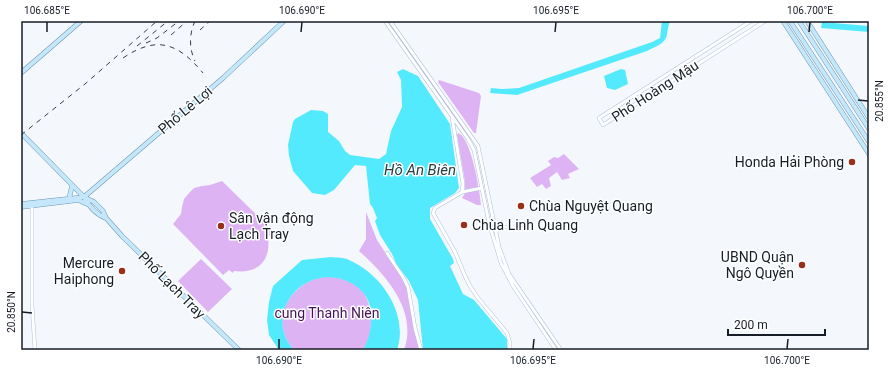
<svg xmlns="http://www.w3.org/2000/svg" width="890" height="371" viewBox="0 0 890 371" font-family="Roboto,sans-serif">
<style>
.green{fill:#deb3f4}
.water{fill:#54eafe}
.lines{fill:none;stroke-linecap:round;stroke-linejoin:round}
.minor-casing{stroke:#b2c1db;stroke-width:4}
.major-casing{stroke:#6f96ae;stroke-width:5}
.minor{stroke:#fff;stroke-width:3}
.major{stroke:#c5e7fb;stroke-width:4}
.rail{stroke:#393f47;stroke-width:1;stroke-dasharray:5 5;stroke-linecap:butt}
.ticks{fill:none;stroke:#171d26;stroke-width:1.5}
.poi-dot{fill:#982f17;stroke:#fff;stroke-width:1.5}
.labels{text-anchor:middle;stroke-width:3;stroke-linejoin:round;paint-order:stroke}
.street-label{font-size:14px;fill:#171d26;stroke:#fff}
.poi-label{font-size:14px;fill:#171d26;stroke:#fff;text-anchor:end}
.park-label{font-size:14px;fill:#46125a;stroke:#fff}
.water-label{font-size:15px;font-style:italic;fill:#253e41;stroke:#fff}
.neatline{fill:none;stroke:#171d26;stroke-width:1.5}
.ticks-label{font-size:10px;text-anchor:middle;fill:#171d26}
</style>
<rect width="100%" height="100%" fill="#f4f8fd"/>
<path class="green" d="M439,80L479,93L481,96L476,133H474L438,82Z
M458,133C471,136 480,192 481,205H477L462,198L465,193V182L457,135Z
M564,154L579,169L568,174L570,178L562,180L557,172L549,178L551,186L546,189L542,184L537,187L530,178L551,165L548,161L554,157L558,158Z
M222,181L273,231L268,237C271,261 258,274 234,271L233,273L229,270L223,275L173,224L181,214L182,207L184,199L189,193L194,188L202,186L210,185Z
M366,212L377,240L408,287L419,350H404C418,311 386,275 359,251L366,239Z
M201,259L232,289L208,312L178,281Z
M326,276C353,279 369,288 371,317C372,328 369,341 363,350H294C267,320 290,282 326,276Z"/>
<path class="water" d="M662,21H670C668,26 668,29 667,34C666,44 654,47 647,51L517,95L490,93L491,88L502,89L519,88L652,42L660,38Z
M822,22L869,26V32L821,28Z
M403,69L418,76L450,124L459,188L455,193L430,208V219L453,259L454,263L450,266L463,294L474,300L507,339V350H423L418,300L409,281L397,265L392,254L380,235L375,221L377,218L373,208L370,204L366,166L355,165L334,190L325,195L312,193L293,171L289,156L288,145L293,122L295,119L311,110L323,111L328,114V132L339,141L345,151L350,155L379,159L386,154L391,131L402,107L401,80L397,72Z
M621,69L625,70L628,84L615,90L607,88L604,76Z
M331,257C337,258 344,257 349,260C382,274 409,315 397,350H363C370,338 372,325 371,311C369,299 364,291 353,284C307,258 260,313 294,350H279L269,335L267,320L269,302L273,286L302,260Z"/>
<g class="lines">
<g class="minor-casing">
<path id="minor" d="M385,21L468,139L474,150L489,223L501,263L513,286L556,350
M390,21L478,146L499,247L509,274L561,350
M751,21L599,118L603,125L765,21
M452,117L463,184L462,192
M482,188L462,192L435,208L433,213L455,252L465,276L470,286L478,298L507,333L510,343L509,350
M32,204V305L35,350
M497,231L500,227H506
M387,253L403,277L408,287L415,328L421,350"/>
</g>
<g class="major-casing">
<path id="major" d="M783,21L869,154
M790,21L869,142
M799,21L869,129
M807,21L869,118
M21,73L81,21
M21,133L84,197C89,206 96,215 106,218
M84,197L223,78L284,21
M69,199L72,186
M21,204L76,198L84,197L94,202L103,211L106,218L122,236L239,350
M21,207L78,200L87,204"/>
</g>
<use href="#minor" class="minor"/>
<use href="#major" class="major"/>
<path class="rail" d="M195,21C189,34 189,49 195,61
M200,30L210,21
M171,35L187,21
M146,43L157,38L179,21
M137,46L168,21
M123,58C157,35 178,43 203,73
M21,135L85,84L157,21"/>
</g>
<path class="ticks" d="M47,32V22M301,32L302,22M555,32L556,22M809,32L810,22M858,100L868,101M22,312L32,313M279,349V339M533,349L534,339M787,349L788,339"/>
<g class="poi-dot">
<circle cx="852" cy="162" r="4"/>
<circle cx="521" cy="206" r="4"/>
<circle cx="464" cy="225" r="4"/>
<circle cx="221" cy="226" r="4"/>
<circle cx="802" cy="265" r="4"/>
<circle cx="122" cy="271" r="4"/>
</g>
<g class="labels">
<g class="street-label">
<text transform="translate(655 91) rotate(-33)" y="5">Phố Hoàng Mậu</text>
<text transform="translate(185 110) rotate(-40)" y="5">Phố Lê Lợi</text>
<text transform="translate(172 285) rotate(45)" y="5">Phố Lạch Tray</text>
</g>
<g class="poi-label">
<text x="844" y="167">Honda Hải Phòng</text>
<text x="529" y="211" text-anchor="start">Chùa Nguyệt Quang</text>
<text x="229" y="223" text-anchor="start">Sân vận động<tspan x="229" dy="16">Lạch Tray</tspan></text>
<text x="472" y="230" text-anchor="start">Chùa Linh Quang</text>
<text x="794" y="262">UBND Quận<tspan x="794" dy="16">Ngô Quyền</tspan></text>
<text x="114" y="268">Mercure<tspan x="114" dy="16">Haiphong</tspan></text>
</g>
<g class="park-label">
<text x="327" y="318">cung Thanh Niên</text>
</g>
<g class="water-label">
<text x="420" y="175">Hồ An Biên</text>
</g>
</g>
<rect width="890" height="371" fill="none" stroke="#ffffff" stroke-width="44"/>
<path d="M728 329v6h97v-6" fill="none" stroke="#171d26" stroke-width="2"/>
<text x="734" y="329" font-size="12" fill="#171d26" stroke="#ffffff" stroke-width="3" paint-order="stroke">200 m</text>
<rect x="22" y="22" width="846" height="327" class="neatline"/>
<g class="ticks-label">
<text x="47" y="14">106.685°E</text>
<text x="302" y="14">106.690°E</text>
<text x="556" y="14">106.695°E</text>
<text x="810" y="14">106.700°E</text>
<text transform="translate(879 101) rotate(-90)" y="4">20.855°N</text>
<text transform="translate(11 312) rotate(-90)" y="4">20.850°N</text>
<text x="279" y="364">106.690°E</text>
<text x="533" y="364">106.695°E</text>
<text x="787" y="364">106.700°E</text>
</g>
</svg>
